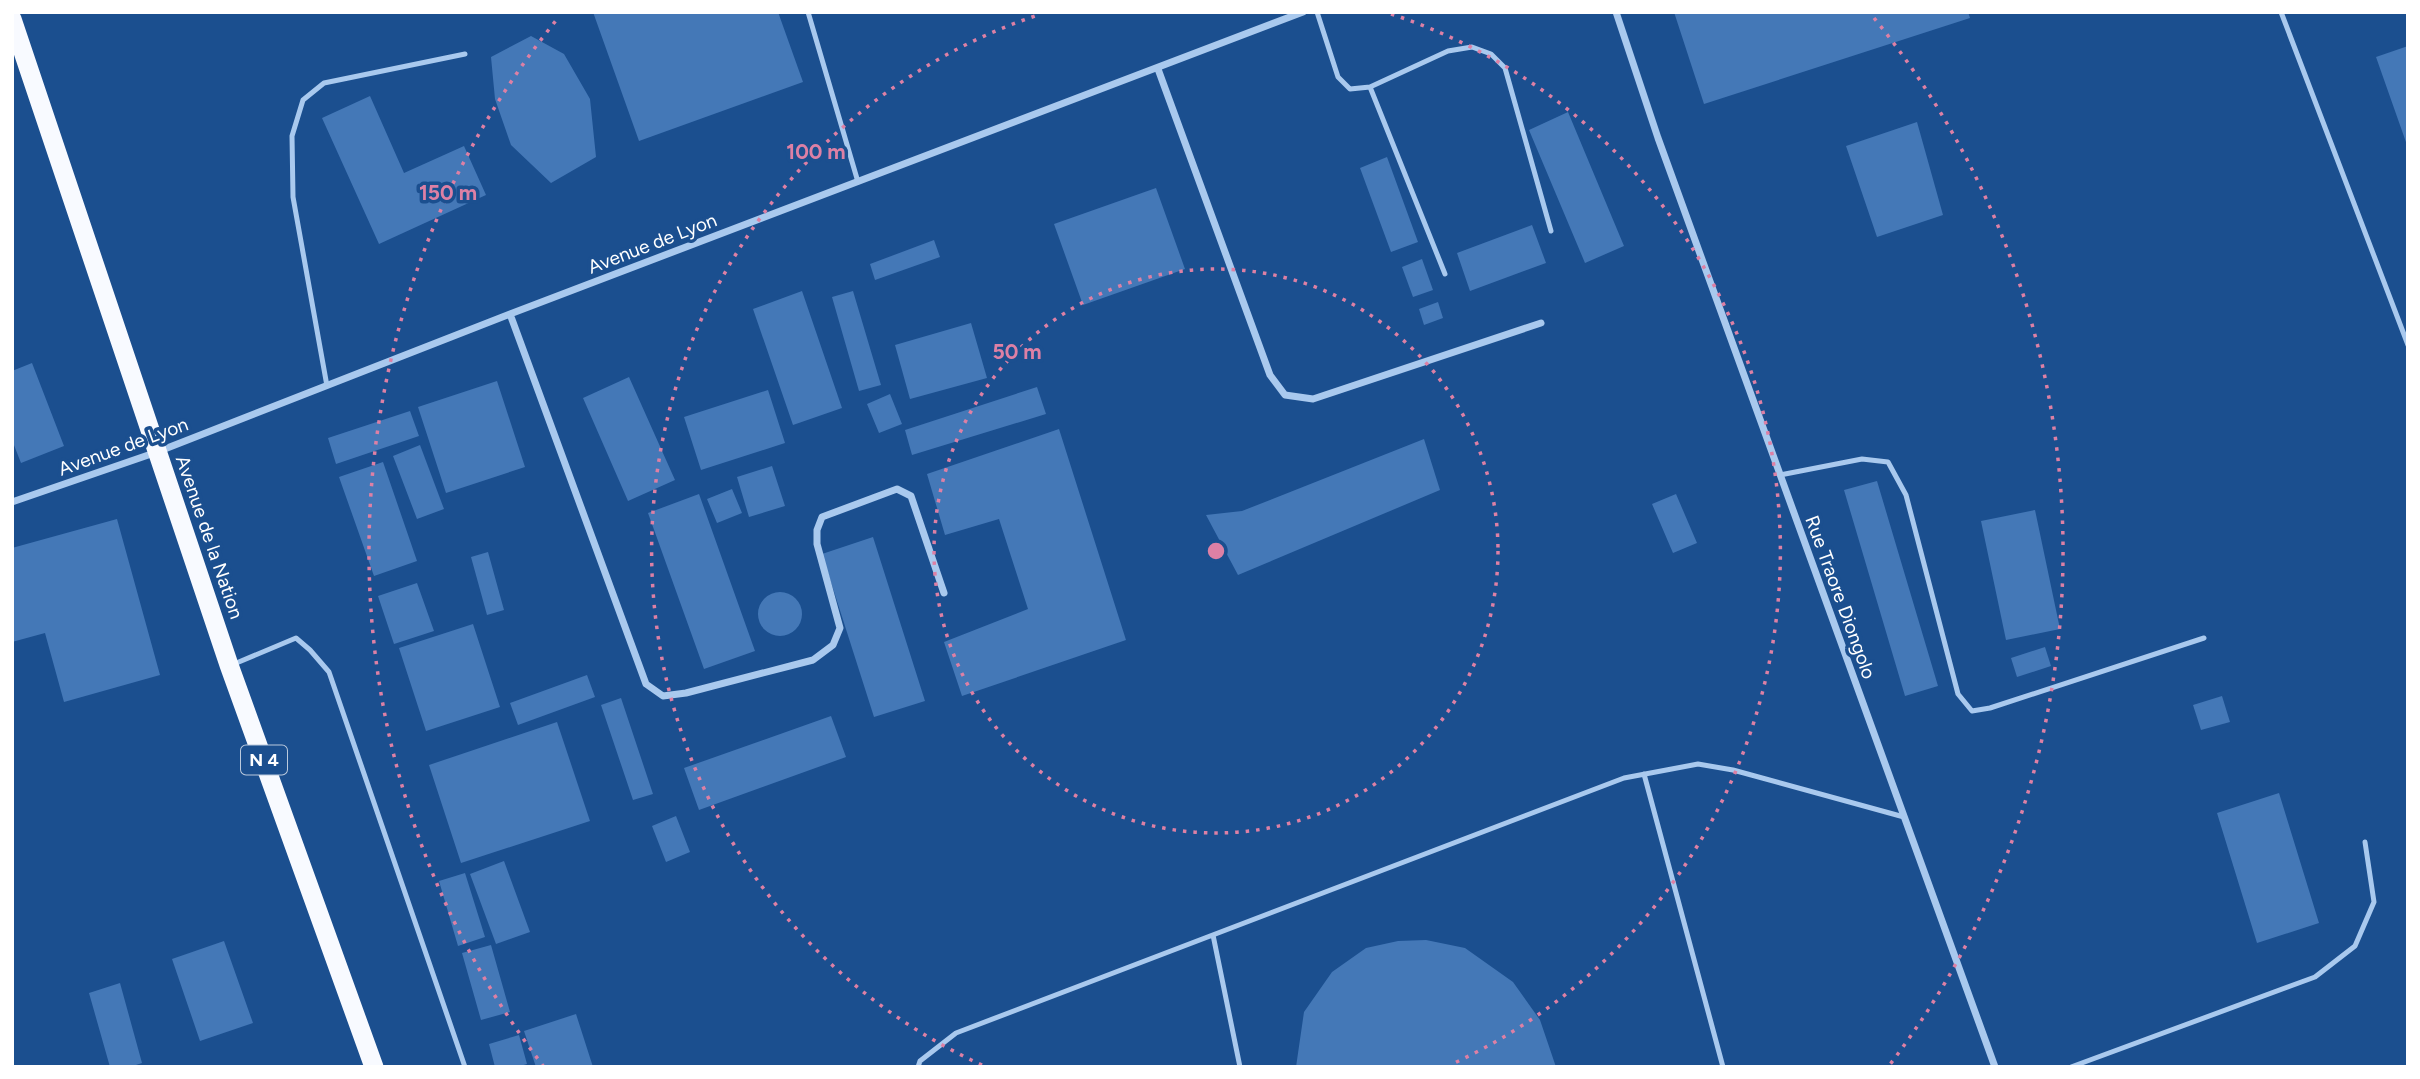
<svg xmlns="http://www.w3.org/2000/svg" width="2420" height="1079" viewBox="0 0 2420 1079" font-family="Figtree,sans-serif">
<style>
.building{fill:#4478b7}
.lines{fill:none;stroke-linecap:round;stroke-linejoin:round}
.service{stroke:#a9c9ee;stroke-width:5}
.minor{stroke:#a9c9ee;stroke-width:7}
.trunk{stroke:#f8faff;stroke-width:19}
.ring{fill:none;stroke:#dd80a5;stroke-width:3.5;stroke-dasharray:3.5 7}
.labels{text-anchor:middle;stroke-width:7;stroke-linejoin:round;paint-order:stroke}
.shield{fill:#1b4f8f;stroke:#bbcadd;stroke-width:2}
.shield-label{font-size:18px;font-weight:bold;fill:#fff}
.street-label{font-size:19px;fill:#fff;stroke:#1b4f8f}
.centre{fill:#dd80a5;stroke:#1b4f8f;stroke-width:3.5}
.ring-label{font-size:21px;text-anchor:middle;font-weight:bold;fill:#dd80a5;stroke:#1b4f8f;stroke-width:7;stroke-linejoin:round;paint-order:stroke}
</style>
<rect width="100%" height="100%" fill="#1b4f8f"/>
<path class="building" d="M593,12H778L803,82L639,141Z
M1674,12H1968L1970,18L1704,104Z
M531,36L564,54L590,99L596,157L551,183L511,145L495,99L491,57Z
M2408,46V145H2407L2376,57Z
M370,96L404,173L464,146L486,195L379,244L322,118Z
M1568,112L1624,246L1585,263L1529,130Z
M1917,122L1943,215L1877,237L1846,146Z
M1387,157L1418,242L1391,252L1360,168Z
M1156,188L1185,269L1083,305L1054,224Z
M1532,225L1546,263L1470,291L1457,253Z
M934,240L940,257L875,280L870,264Z
M1422,259L1433,290L1413,297L1402,267Z
M802,291L842,408L793,425L753,309Z
M853,291L881,385L859,391L832,297Z
M1438,302L1443,318L1424,325L1419,309Z
M971,323L987,378L910,399L895,345Z
M32,363L64,446L21,463L12,440V371Z
M629,377L675,480L628,501L583,398Z
M497,381L525,467L446,493L418,407Z
M1037,387L1046,414L912,455L905,430Z
M768,390L785,443L701,470L684,417Z
M890,394L902,424L879,433L867,404Z
M410,411L419,436L336,464L328,438Z
M1059,429L1126,640L962,696L944,642L1028,609L999,519L945,535L927,474Z
M1424,439L1440,490L1238,575L1206,515L1242,511Z
M420,445L444,509L417,519L393,456Z
M383,462L417,561L374,576L339,477Z
M772,466L785,506L749,517L737,477Z
M1877,481L1938,686L1905,696L1844,490Z
M732,489L742,513L717,523L707,499Z
M699,494L755,651L704,669L648,513Z
M1676,494L1697,543L1673,553L1652,504Z
M2035,510L2060,629L2006,640L1981,521Z
M117,519L160,675L64,702L45,633L12,642V548Z
M873,537L925,701L874,717L822,554Z
M488,552L504,610L487,615L471,557Z
M417,583L434,631L394,644L378,596Z
M758 614a22 22 0 1 1 44 0a22 22 0 1 1-44 0Z
M473,624L500,707L426,731L399,648Z
M2045,647L2051,666L2017,677L2011,658Z
M587,675L595,697L518,725L510,703Z
M2222,696L2230,722L2201,730L2193,705Z
M621,698L653,794L633,800L601,705Z
M831,716L846,757L699,810L684,768Z
M557,722L590,821L461,863L429,765Z
M2279,793L2319,923L2257,943L2217,813Z
M676,816L690,852L666,862L652,826Z
M504,861L530,932L496,944L470,874Z
M465,873L485,937L458,946L439,881Z
M1426,940L1465,948L1513,982L1540,1020L1556,1067H1296L1304,1012L1332,972L1366,948L1398,941Z
M224,941L253,1023L200,1041L172,959Z
M491,945L510,1012L481,1020L462,953Z
M120,983L142,1063L130,1067H110L89,993Z
M576,1014L593,1067H536L524,1031Z
M519,1035L527,1064L517,1067H495L489,1044Z"/>
<g class="lines">
<path class="service" d="M808,12L858,182
M1317,12L1338,77L1350,89L1370,87L1448,51L1472,47L1491,54L1505,68L1551,231
M2281,12L2408,345
M1370,87L1445,274
M327,386L293,197L292,136L303,100L324,83L465,54
M1780,475L1862,459L1888,462L1906,495L1958,694L1972,711L1990,708L2204,638
M234,664L296,638L310,650L329,672L465,1067
M1644,774L1723,1067
M1213,935L1240,1067
M918,1067L920,1061L956,1033L1624,778L1698,764L1733,770L1904,817
M2071,1067L2315,977L2355,946L2374,902L2365,842"/>
<path class="minor" d="M1616,12L1658,138L1995,1067
M1158,69L1270,375L1285,395L1313,399L1541,323
M510,314L646,684L663,696L686,693L813,660L833,645L840,628L817,544V530L822,517L897,489L911,496L944,593
M12,502L157,452L510,314L1303,12"/>
<path class="trunk" d="M12,19L229,665L374,1067"/>
</g>
<g class="ring">
<circle cx="1216" cy="551" r="282"/>
<path d="M982 1065A565 565 0 0 1 1041 14M1391 14A565 565 0 0 1 1450 1065"/>
<path d="M544 1067A847 847 0 0 1 558 18M1874 18A847 847 0 0 1 1888 1067"/>
</g>
<g class="labels">
<rect class="shield" x="241" y="745.5" width="46" height="29" rx="5"/>
<g class="shield-label">
<text x="264" y="766">N 4</text>
</g>
<g class="street-label">
<text transform="translate(652 243) rotate(-21)" y="7">Avenue de Lyon</text>
<text transform="translate(123 446) rotate(-20)" y="7">Avenue de Lyon</text>
<text transform="translate(210 537) rotate(71)" y="7">Avenue de la Nation</text>
<text transform="translate(1841 597) rotate(70)" y="7">Rue Traore Diongolo</text>
</g>
</g>
<circle cx="1216" cy="551" r="10" class="centre"/>
<g class="ring-label">
<text x="816" y="159">100 m</text>
<text x="448" y="200">150 m</text>
<text x="1017" y="359">50 m</text>
</g>
<rect width="2420" height="1079" fill="none" stroke="#ffffff" stroke-width="28"/>
</svg>
